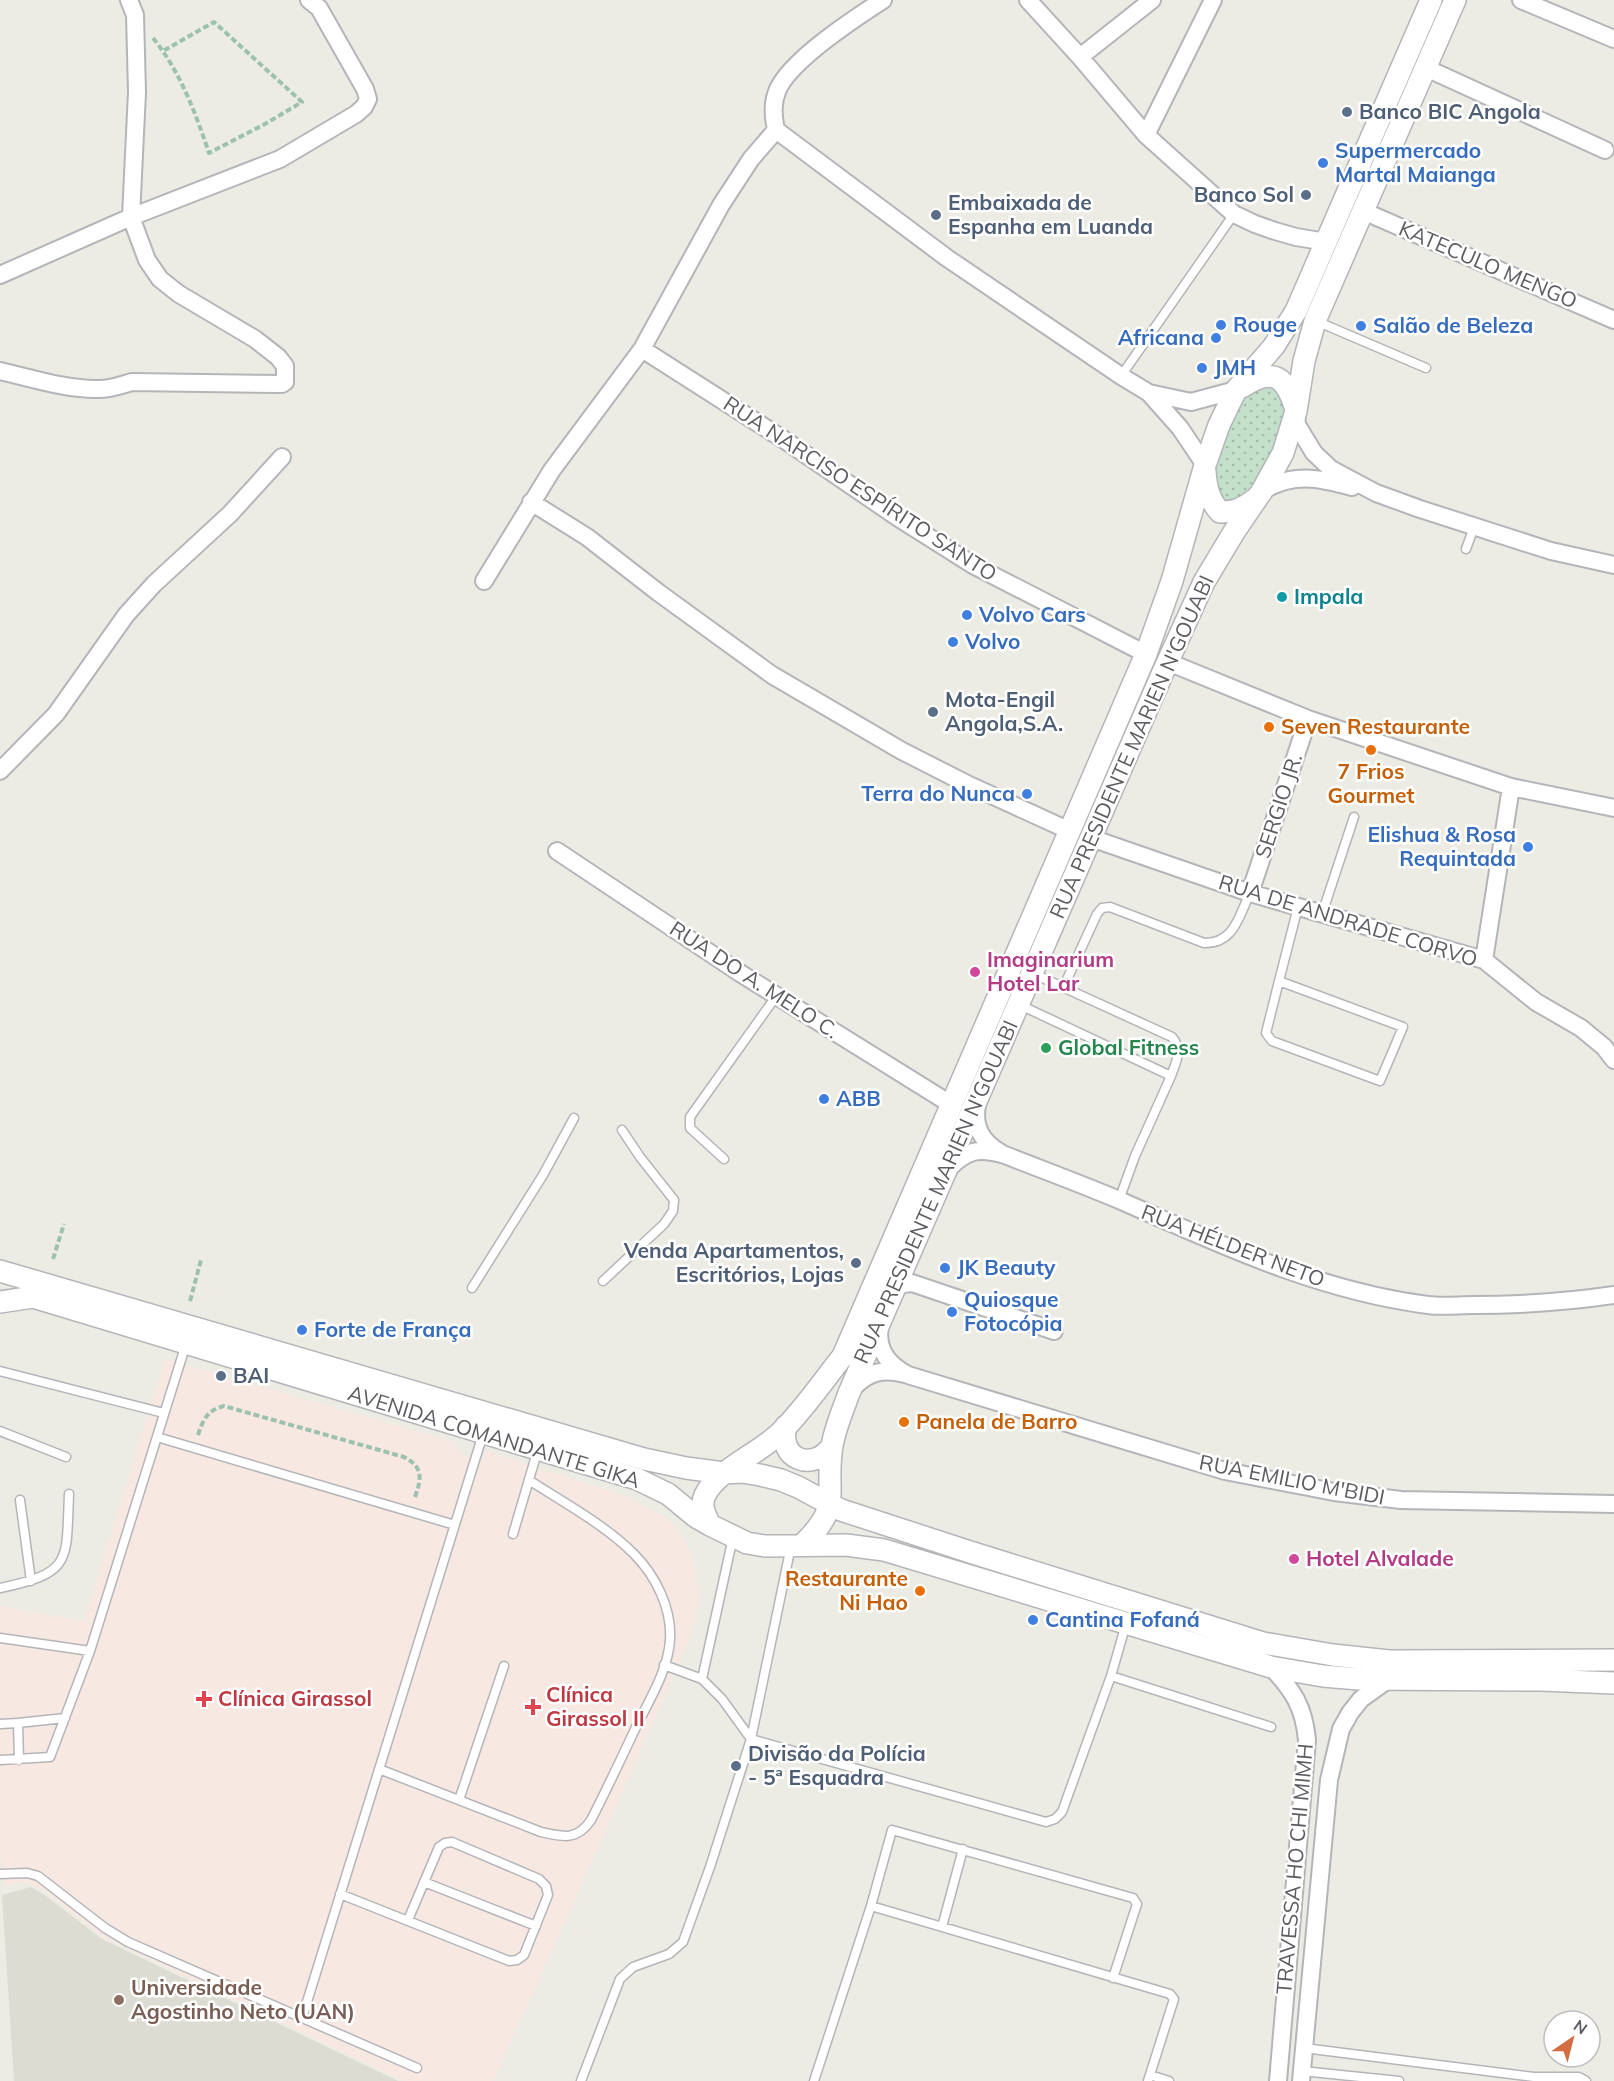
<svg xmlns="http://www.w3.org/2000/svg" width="1614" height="2081" viewBox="0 0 1614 2081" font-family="Mulish,sans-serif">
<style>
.education{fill:#dcdcd2}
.medical{fill:#f8e8e2}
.grass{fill:url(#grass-dots)}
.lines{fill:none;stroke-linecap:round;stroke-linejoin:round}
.service-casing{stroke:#b4b5b9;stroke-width:11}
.minor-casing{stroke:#b4b5b9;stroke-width:20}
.tertiary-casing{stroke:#b4b5b9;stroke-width:24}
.path{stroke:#9dc1af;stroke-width:4;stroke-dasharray:6 3;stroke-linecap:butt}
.service{stroke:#fff;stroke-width:8}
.minor{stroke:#fff;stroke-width:16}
.tertiary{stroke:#fff;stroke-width:21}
.service-dot{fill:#5c6f8a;stroke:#fff;stroke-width:2}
.shop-dot{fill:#3f7fe0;stroke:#fff;stroke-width:2}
.culture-dot{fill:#0f9aa8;stroke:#fff;stroke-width:2}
.food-dot{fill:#e8710a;stroke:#fff;stroke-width:2}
.hotel-dot{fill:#d1479c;stroke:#fff;stroke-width:2}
.leisure-dot{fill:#2e9e5b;stroke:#fff;stroke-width:2}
.health-dot{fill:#e0444e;stroke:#fff;stroke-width:2}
.education-dot{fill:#8d6e63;stroke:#fff;stroke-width:2}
.labels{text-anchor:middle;stroke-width:5;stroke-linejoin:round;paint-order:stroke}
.service-label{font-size:21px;font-weight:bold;fill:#4e5e75;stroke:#fff;text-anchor:start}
.shop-label{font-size:21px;font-weight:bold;fill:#366cbe;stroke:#fff;text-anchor:start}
.street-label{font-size:21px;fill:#5c5d62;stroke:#fff}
.culture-label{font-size:21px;font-weight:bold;fill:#0d838f;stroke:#fff;text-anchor:start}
.food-label{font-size:21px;font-weight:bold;fill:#c56008;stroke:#fff;text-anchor:start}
.hotel-label{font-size:21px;font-weight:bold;fill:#b23c85;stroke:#fff;text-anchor:start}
.leisure-label{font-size:21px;font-weight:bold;fill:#27864d;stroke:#fff;text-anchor:start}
.health-label{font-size:21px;font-weight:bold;fill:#be3a42;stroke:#fff;text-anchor:start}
.education-label{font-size:21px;font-weight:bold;fill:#785e54;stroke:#fff;text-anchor:start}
</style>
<defs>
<pattern id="grass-dots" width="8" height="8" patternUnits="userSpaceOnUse" patternTransform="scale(1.5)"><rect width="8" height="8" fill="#c3e1ca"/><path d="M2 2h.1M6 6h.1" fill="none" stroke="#a2baa7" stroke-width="1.8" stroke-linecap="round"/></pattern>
</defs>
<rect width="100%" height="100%" fill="#ecece4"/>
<path class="education" d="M31,1887L46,1896L102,1939L398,2081H14L2,1895Z"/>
<path class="medical" d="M165,1359L454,1442L459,1454L482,1461L486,1451L626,1496L665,1517L681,1534L692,1555L699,1596L696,1618L690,1637L589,1868L493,2081H404L103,1937L45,1891L30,1884L19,1882L5,1887L0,1852V1606L84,1621Z"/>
<path class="grass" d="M1269,380L1290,404L1263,484L1230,509L1210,488L1218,435L1251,386Z"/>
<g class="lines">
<g class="service-casing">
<path id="service" d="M1316,321L1426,368
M1121,376L1234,214
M1466,549L1474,527
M1322,914L1354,817
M1279,981L1266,1033L1272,1041L1380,1081L1403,1027L1279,981L1298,907
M1063,988L1097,914L1102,908L1110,907L1204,943C1234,944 1239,916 1250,893
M1018,1004L1171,1076C1176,1062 1183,1050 1172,1037L1032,973
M724,1159L690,1128V1117L777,995
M1119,1200L1135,1156L1171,1076
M603,1281L664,1224L673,1211L674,1200L640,1157L622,1130
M472,1288L543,1175L574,1118
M0,1371L164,1413
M0,1431L66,1457
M157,1437L455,1525
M20,1500L31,1581
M513,1534L538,1449
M0,1588C73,1573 66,1561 69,1494
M0,1638L90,1651
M664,1665L702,1679L722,1699L751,1739L1046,1822L1055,1819L1062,1812L1111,1676L1271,1727
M1111,1676L1126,1624
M702,1679L733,1537
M0,1724L18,1723
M0,1760L50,1757L90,1651L186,1344
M19,1760L18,1723L65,1718
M379,1769L541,1832C563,1837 577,1841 591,1820C607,1789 622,1757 637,1725C650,1699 668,1670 670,1640C672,1609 656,1576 634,1554C604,1524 564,1503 529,1480
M459,1800L504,1666
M0,1874L27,1873L38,1876L105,1928L128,1942L417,2068
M424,1882L536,1926
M340,1894L509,1961L517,1960L524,1955L548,1895L546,1886L539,1879L452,1842L445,1843L439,1847L408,1920
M871,1906L892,1830L1133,1898L1137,1904L1113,1978
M942,1927L963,1849
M302,2018L483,1434
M1304,2048L1534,2077H1579L1586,2081
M1302,2071L1399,2081
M1150,2075L1169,2081
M581,2081L620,1979L633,1967L669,1954L683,1942L710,1867L751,1739L791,1546
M814,2081L871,1906L1170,1994L1174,1999L1148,2081"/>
</g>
<g class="minor-casing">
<path id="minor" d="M1028,0L1080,57L1146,135L1234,214L1255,224L1275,231L1296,237L1326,242
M1521,0L1614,39
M1080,57L1152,0
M1426,68L1605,150
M776,130L947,258L1121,376L1149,393L1191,402L1236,390
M1146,135L1213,0
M1363,211L1614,320
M0,275L131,217L280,159L356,114L364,107L368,99L365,89L319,8L309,0
M642,349L786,441L897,517L973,565L1146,654
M0,371C31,378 68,390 99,389C111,389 121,385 132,382L282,384L285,382V366L278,357L255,339L179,294L160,279L147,260L131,217L137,92L135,15L129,0
M1149,393L1180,428L1205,465
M1296,411L1297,425L1314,453L1331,469L1376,493L1420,509L1551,551L1614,565
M1262,491C1294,472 1319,478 1352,487
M531,502L587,537L659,593L772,675L902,751L967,784L1070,831
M484,581L552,470L642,349L721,205L751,159L776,130C773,115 772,103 778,89C792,59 855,18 883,0
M1168,662L1308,719L1511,787L1614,808
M0,771L56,714L126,615L154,584L230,514L282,457
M1091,838L1250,893L1484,960L1536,1002L1581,1028L1604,1047L1614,1060
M557,851L740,973L952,1105
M1250,893L1308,719
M1484,960L1511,787
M977,1105C973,1127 982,1142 1001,1153
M948,1169C967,1150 978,1147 1005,1155C1043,1170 1081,1184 1119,1200C1219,1244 1318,1291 1428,1305C1443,1307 1459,1305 1473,1305C1521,1305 1567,1302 1614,1295
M894,1289L903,1284L912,1283L1054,1331
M880,1325C876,1349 887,1364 908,1375L1225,1471L1334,1492L1401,1500L1614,1504
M853,1388C868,1372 883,1368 905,1374
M1271,1667C1293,1690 1304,1707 1307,1740L1278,2081
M1301,2081L1329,1780L1341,1729L1350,1713L1361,1699L1389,1679"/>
</g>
<g class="tertiary-casing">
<path id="tertiary" d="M1242,387C1274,366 1286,377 1296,410
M1205,471C1206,487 1209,500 1220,512C1234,512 1243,509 1254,500
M0,1271L644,1459L686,1468L724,1473L742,1472L760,1475L781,1480L798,1487L841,1510L970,1552L1263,1643L1333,1655L1389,1661L1614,1660
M0,1302L33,1297L637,1479L668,1494L696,1517L710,1525L747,1543L765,1546L846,1545L884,1550L1271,1667L1323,1676L1359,1679L1541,1680L1614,1683
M786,1426C777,1459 813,1473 832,1446
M710,1525C705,1515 700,1506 705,1495C717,1470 762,1452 782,1431C805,1408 823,1381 843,1356L1146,654L1172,581L1205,465L1219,425L1236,390L1274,346L1296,311L1431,0
M803,1544C844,1505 824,1494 832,1446C835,1428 843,1410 849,1393L1164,670L1204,582L1234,532L1262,491L1283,453L1296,411L1304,361L1315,321L1455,0"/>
</g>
<path class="path" d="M153,38C181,73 195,112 209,153L265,124L302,102L214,22L163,51
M53,1259L64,1224
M190,1301L201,1260
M198,1435C203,1420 207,1410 224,1406L404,1457C425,1468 421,1480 414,1500"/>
<use href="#service" class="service"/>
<use href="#minor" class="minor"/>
<use href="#tertiary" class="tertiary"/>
</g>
<g class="service-dot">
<circle cx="1347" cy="112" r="6"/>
<circle cx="1306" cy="195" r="6"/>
<circle cx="936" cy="215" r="6"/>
<circle cx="933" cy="712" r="6"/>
<circle cx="856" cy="1263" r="6"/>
<circle cx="221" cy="1376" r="6"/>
<circle cx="736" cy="1766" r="6"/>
</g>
<g class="shop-dot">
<circle cx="1323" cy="163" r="6"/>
<circle cx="1221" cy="325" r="6"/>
<circle cx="1361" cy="326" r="6"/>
<circle cx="1216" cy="338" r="6"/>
<circle cx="1202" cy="368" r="6"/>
<circle cx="967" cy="615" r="6"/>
<circle cx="953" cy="642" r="6"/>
<circle cx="1027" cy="794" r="6"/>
<circle cx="1528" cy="847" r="6"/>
<circle cx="824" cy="1099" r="6"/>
<circle cx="945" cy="1268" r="6"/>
<circle cx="952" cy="1312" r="6"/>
<circle cx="302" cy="1330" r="6"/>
<circle cx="1033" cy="1620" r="6"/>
</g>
<circle class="culture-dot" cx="1282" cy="597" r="6"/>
<g class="food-dot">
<circle cx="1269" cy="727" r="6"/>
<circle cx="1371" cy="750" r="6"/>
<circle cx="904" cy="1422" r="6"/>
<circle cx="920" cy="1591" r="6"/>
</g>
<g class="hotel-dot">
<circle cx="975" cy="972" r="6"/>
<circle cx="1294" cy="1559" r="6"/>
</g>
<circle class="leisure-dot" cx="1046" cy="1048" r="6"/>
<g class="health-dot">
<path d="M201 1690h6v6h6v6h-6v6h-6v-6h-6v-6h6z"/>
<path d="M530 1698h6v6h6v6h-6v6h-6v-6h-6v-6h6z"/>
</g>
<circle class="education-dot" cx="119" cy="2000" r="6"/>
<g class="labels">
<g class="service-label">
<text x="1359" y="119">Banco BIC Angola</text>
<text x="1294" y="202" text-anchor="end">Banco Sol</text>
<text x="948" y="210">Embaixada de<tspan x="948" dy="24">Espanha em Luanda</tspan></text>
<text x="945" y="707">Mota-Engil<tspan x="945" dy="24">Angola,S.A.</tspan></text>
<text x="844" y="1258" text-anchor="end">Venda Apartamentos,<tspan x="844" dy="24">Escritórios, Lojas</tspan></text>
<text x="233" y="1383">BAI</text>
<text x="748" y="1761">Divisão da Polícia<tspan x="748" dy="24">- 5ª Esquadra</tspan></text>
</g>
<g class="shop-label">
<text x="1335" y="158">Supermercado<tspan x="1335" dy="24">Martal Maianga</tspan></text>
<text x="1233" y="332">Rouge</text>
<text x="1373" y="333">Salão de Beleza</text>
<text x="1204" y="345" text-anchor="end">Africana</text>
<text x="1214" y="375">JMH</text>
<text x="979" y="622">Volvo Cars</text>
<text x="965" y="649">Volvo</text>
<text x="1015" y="801" text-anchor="end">Terra do Nunca</text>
<text x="1516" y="842" text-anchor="end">Elishua &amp; Rosa<tspan x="1516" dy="24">Requintada</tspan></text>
<text x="836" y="1106">ABB</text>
<text x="957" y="1275">JK Beauty</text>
<text x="964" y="1307">Quiosque<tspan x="964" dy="24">Fotocópia</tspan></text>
<text x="314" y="1337">Forte de França</text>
<text x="1045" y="1627">Cantina Fofaná</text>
</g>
<g class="street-label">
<text transform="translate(1488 265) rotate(23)" y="7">KATECULO MENGO</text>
<text transform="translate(860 489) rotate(33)" y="7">RUA NARCISO ESPÍRITO SANTO</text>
<text transform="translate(1132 747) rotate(-66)" y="7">RUA PRESIDENTE MARIEN N'GOUABI</text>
<text transform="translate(1279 806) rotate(-72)" y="7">SERGIO JR.</text>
<text transform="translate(1348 921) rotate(17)" y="7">RUA DE ANDRADE CORVO</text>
<text transform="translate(754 980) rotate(33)" y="7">RUA DO A. MELO C.</text>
<text transform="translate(936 1192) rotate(-66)" y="7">RUA PRESIDENTE MARIEN N'GOUABI</text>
<text transform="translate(1233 1246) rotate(21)" y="7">RUA HÉLDER NETO</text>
<text transform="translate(494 1437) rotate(17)" y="7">AVENIDA COMANDANTE GIKA</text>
<text transform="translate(1292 1480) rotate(11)" y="7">RUA EMILIO M'BIDI</text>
<text transform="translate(1295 1869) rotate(-85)" y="7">TRAVESSA HO CHI MIMH</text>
</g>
<g class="culture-label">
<text x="1294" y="604">Impala</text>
</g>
<g class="food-label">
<text x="1281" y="734">Seven Restaurante</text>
<text x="1371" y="779" text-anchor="middle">7 Frios<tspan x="1371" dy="24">Gourmet</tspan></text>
<text x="916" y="1429">Panela de Barro</text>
<text x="908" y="1586" text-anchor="end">Restaurante<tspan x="908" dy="24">Ni Hao</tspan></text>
</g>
<g class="hotel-label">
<text x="987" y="967">Imaginarium<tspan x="987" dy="24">Hotel Lar</tspan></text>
<text x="1306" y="1566">Hotel Alvalade</text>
</g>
<g class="leisure-label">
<text x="1058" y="1055">Global Fitness</text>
</g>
<g class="health-label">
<text x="546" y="1702">Clínica<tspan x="546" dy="24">Girassol II</tspan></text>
<text x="218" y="1706">Clínica Girassol</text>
</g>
<g class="education-label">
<text x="131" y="1995">Universidade<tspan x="131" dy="24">Agostinho Neto (UAN)</tspan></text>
</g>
</g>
<g transform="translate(1572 2039) rotate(35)"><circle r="28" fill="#ffffff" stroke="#bebec0" stroke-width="1.5"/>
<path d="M0-4.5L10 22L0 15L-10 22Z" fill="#d36e43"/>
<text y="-9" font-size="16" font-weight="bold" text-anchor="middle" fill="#5c5d62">N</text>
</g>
</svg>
